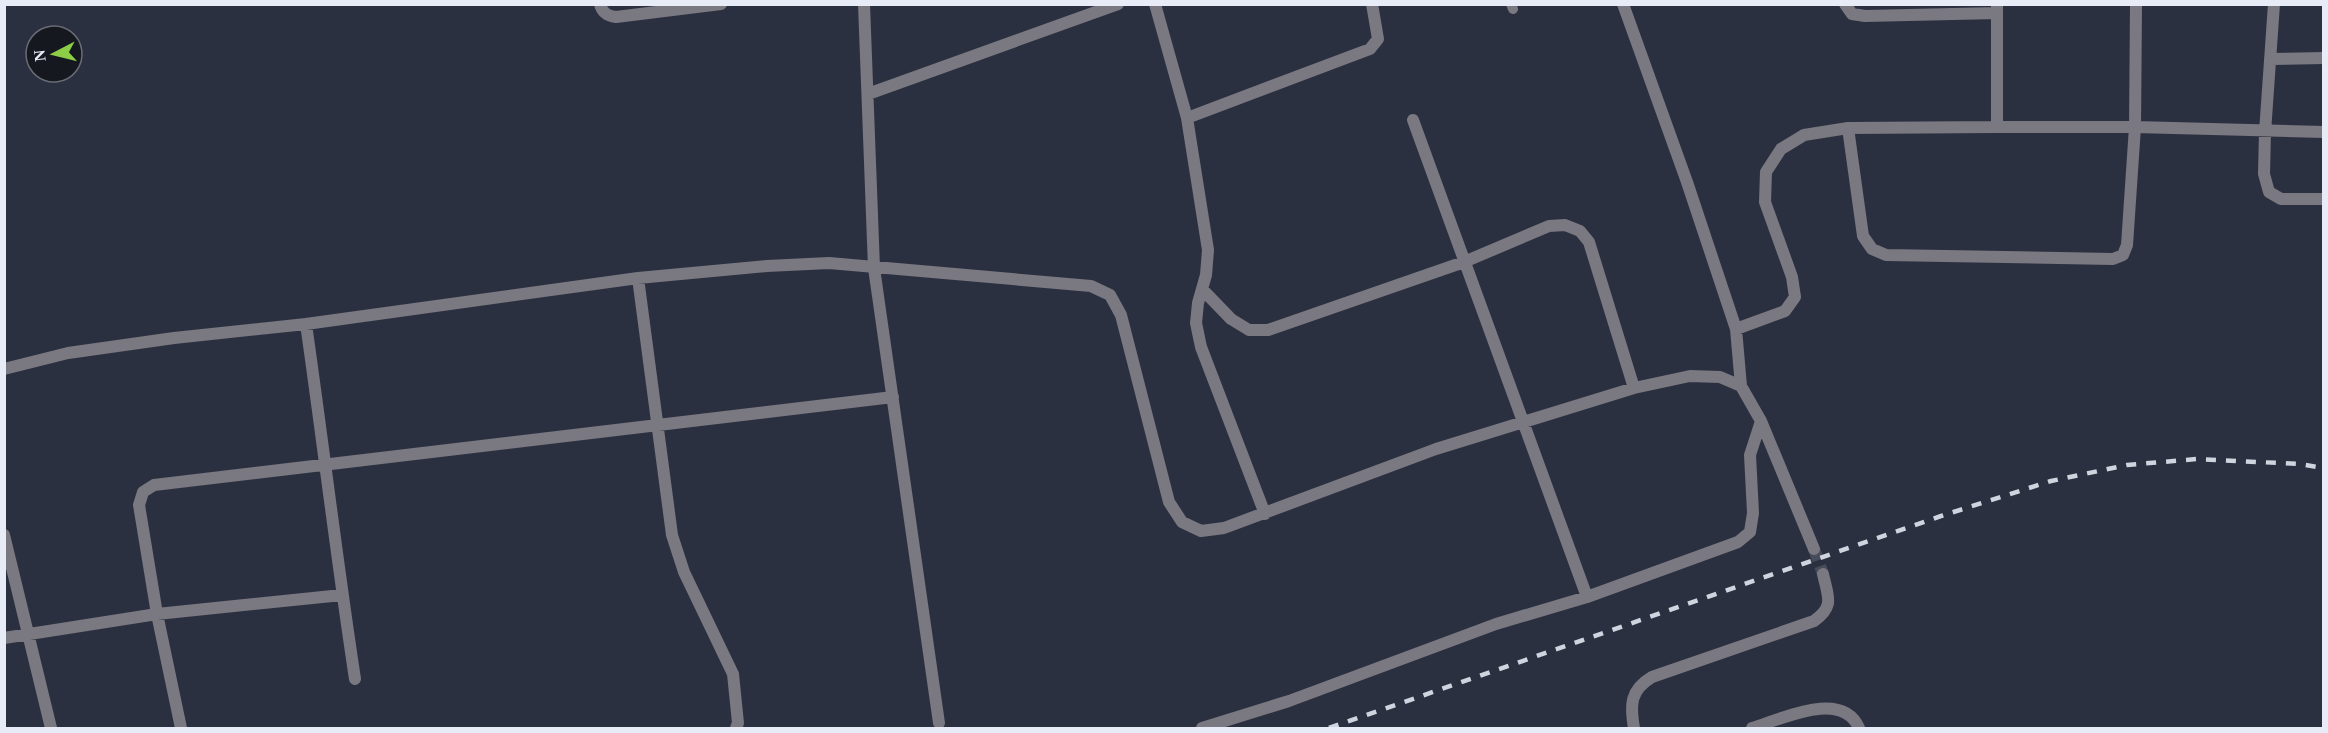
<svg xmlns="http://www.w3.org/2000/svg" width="2328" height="733" viewBox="0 0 2328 733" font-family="'Times New Roman',serif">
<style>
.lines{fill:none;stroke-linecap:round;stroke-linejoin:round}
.minor-tunnel{stroke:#474c5b;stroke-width:12;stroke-dasharray:12 6;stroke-linecap:butt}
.service{stroke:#7a7880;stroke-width:10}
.minor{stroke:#7a7880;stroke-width:12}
.rail{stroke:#d0d4df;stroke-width:4.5;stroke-dasharray:10 10;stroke-linecap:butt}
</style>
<rect width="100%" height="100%" fill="#2b3040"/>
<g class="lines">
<path class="minor-tunnel" d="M1814,549L1823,574"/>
<path class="service" d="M1511,4L1513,9"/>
<path class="minor" d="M600,4C602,13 608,16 616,17L721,4
M864,4L874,268L939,723
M1155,4L1187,118L1208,250L1206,275L1198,303L1196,323L1201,347L1265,514
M1623,4L1687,182L1736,329L1741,386
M1845,4L1852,14L1865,16L1997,13
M2274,4L2265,132L2264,174L2269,192L2281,199H2324
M1997,6V127
M2270,59L2324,58
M868,94L1118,4
M1187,118L1370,49L1378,39L1372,4
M1413,120L1587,597
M1848,128L1863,236L1872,249L1886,255L2113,259L2123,255L2127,245L2135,127L2136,4
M638,278L672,535L684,572L733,674L738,723L736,728
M1202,289L1231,319L1249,330H1268L1464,262L1549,226L1565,225L1580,231L1589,242L1634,388
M306,324C323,443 337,561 355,679
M1736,329L1785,311L1795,297L1792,277L1765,202L1766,172L1781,149L1804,135L1848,128L1997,127H2135L2324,132
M4,369L68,353L174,338L306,324L638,278L767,266L829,263L1091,286L1110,295L1121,315L1169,502L1182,522L1201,531L1224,528L1436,449L1634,388L1690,376L1720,377L1741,386L1761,421L1814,549
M4,535L51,728
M4,638L157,614L342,595
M181,728L157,614L139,505L143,492L154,485L893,397
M1202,728L1289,701L1496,624L1587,597L1738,542L1750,532L1753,513L1750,455L1761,421
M1634,728C1630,705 1630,690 1652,677L1814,621C1835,606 1828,597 1823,574
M1752,728C1782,719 1842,689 1859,728"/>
<path class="rail" d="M1329,728L1941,516L2051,481L2127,465L2197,459L2299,464L2324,468"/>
</g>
<rect width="2328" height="733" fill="none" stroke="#e8ecf6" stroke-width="12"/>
<g transform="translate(54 54) rotate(263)"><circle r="28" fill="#161820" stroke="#6a6d76" stroke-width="1.5"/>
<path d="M0-4.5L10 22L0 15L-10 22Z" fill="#8cce45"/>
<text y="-9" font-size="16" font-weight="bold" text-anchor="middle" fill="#e8ecf6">N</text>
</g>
</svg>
